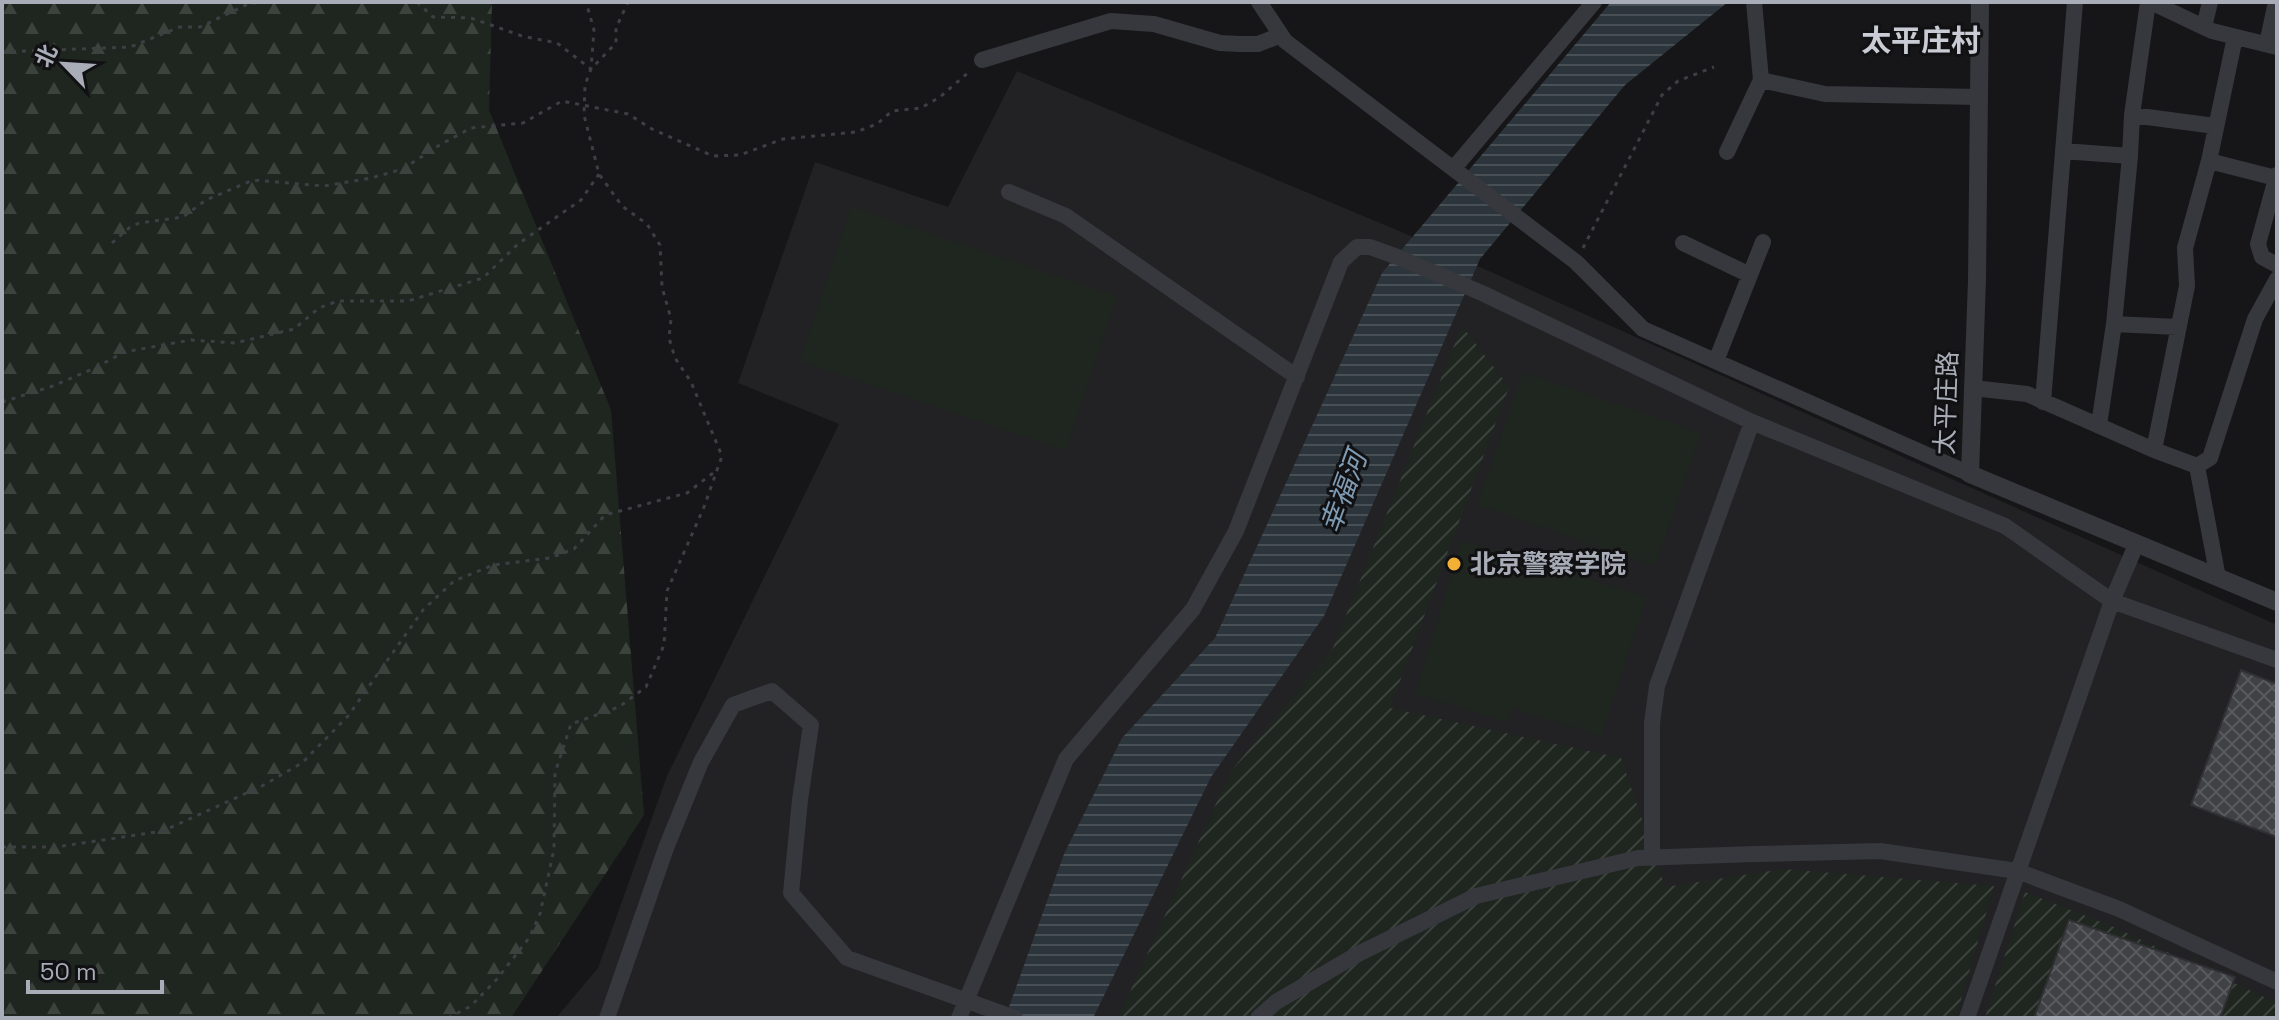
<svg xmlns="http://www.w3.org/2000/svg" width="2279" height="1020" viewBox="0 0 2279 1020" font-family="'Space Grotesk','Noto Sans SC',sans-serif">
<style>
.built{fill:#222225}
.forest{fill:url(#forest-firs)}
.park{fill:#1e261f}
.garden{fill:url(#garden-furrows)}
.water{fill:url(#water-rules)}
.building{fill:url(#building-cross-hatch);stroke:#303034;stroke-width:2}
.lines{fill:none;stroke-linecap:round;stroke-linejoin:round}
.path{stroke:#3d3f44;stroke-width:3;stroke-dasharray:4 6;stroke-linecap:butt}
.minor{stroke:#37383d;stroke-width:16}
.tertiary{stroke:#37383d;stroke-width:18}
.poi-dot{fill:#f2b134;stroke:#111113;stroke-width:3}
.labels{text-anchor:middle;stroke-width:6;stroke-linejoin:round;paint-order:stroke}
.street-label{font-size:26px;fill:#a8adb8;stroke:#111113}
.poi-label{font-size:26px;font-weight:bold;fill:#a8adb8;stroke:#111113;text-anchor:start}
.water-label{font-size:28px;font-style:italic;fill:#7f9bb3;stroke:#111113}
.quarter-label{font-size:30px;font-weight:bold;fill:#c9ccd4;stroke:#111113}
</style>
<defs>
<pattern id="forest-firs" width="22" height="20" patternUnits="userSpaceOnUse" patternTransform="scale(2)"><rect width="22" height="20" fill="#1e261f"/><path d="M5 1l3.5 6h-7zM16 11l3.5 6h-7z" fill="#3c433d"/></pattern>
<pattern id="garden-furrows" width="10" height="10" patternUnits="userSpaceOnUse" patternTransform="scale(2)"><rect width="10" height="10" fill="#1e261f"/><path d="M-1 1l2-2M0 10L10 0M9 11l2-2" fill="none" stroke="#3c433d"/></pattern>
<pattern id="water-rules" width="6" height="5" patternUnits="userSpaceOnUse" patternTransform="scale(2)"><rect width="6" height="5" fill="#2c353c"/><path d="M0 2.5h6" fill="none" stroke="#485056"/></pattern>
<pattern id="building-cross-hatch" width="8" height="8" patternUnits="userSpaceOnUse" patternTransform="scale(2)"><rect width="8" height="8" fill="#404145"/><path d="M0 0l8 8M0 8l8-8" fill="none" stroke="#595a5e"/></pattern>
</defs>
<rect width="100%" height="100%" fill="#161618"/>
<path class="built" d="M1017,71L1404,233L2277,625V1018H556L598,968L667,776L839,424L738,383L815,162L948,207Z"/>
<path class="forest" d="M2,2H492L489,110L611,410L644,815L511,1018H2Z"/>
<path class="park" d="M851,207L1117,296L1066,450L800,361Z
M1523,372L1701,433L1655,566L1477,505Z
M1462,540L1647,597L1601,736L1512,708L1507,722L1415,694Z"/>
<path class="garden" d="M1462,326L1509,387L1390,708L1621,758L1665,887L1783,869L1994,886L1956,1017L1118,1018L1231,771L1333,648Z
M2025,892L2116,928L2277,1003V1018H1985Z"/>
<path class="water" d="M1611,2H1728L1625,85L1480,259L1324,616L1211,777L1093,1018H1005L1064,854L1122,738L1215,638L1382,273Z"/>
<path class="building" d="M2241,670L2277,684V837L2191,805Z
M2069,920L2235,977L2220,1018H2034Z"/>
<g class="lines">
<path class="path" d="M417,2L433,17L471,18L522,36L557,43L591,69L594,30L586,2
M2,52L130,47L180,27H200L248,4L261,2
M112,243L129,228L139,223L183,217L206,200L253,180L324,186L371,178L403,169L438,146L471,128L523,123L562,101L628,114L652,129L713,156L740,155L783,139L856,132L877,124L892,111L921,108L940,97L970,71
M1583,248L1662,95L1678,81L1714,67
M2,402L53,386L97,367L124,352L191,340L235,343L294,329L319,308L338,301H408L483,278L518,244L581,200L599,174
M2,847H56L163,831L262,786L302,763L348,716L423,610L454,581L493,565L550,558L574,549L605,515L687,493L717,470
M448,1018L471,1006L497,979L529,938L540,914L554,849L555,773L571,724L619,707L646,687L664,645L667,591L704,507L722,456L691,382L675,358L669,338L671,319L662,287L660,245L647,224L622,206L599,174L584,115L585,85L591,69L616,43V28L628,2"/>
<path class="minor" d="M1259,2L1285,41L1576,262L1643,329L1970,474
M2148,2L2132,115L2215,126
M2151,2L2212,31L2277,47
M2204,27L2210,2
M2267,44L2276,2
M982,60L1111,21L1154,24L1220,43L1240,44H1258L1281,35
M1761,80L1825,94L1979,97
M2063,151L2130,156L2132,115
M1727,152L1761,80L1754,2
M2130,156L2114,324L2178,327
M2209,161L2276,178
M1454,168L1594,2
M2277,175L2258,244L2262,257L2277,265
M1009,192L1066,216L1297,377
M1683,243L1750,275
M1716,361L1763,242
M1973,388L2027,394L2154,450L2197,466L2218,578
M2043,402L2075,2
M2099,425L2114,324
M2154,450L2187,286L2185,248L2209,161L2235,37
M2197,466L2210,458L2255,319L2277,279
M1652,858V723L1657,686L1752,422
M607,1018L666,848L701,762L733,705L772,691L811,725L800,800L791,893L847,958L1015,1018
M959,1018L1066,759L1193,609L1236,531L1341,262L1357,247H1370L1395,256L1484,294L1752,422L2005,526L2112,601L2277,660
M1258,1018L1276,1002L1358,954L1476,896L1638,858L1755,854L1880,851L2017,871L2119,909L2277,982
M1967,1018L2112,601L2136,545"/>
<path class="tertiary" d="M1980,2L1977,280L1970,474L2277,602"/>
</g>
<circle class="poi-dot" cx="1454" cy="564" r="8"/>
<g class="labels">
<g class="street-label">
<text transform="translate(1946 403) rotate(-88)" y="9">太平庄路</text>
</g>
<g class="poi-label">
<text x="1470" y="573">北京警察学院</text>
</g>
<g class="water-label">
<text transform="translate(1343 492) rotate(-70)" y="10">幸福河</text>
</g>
<g class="quarter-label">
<text x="1921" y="51">太平庄村</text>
</g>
</g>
<rect width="2279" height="1020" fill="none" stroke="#a8adb8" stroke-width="8"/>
<g transform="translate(64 64) rotate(295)" stroke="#111113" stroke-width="6" paint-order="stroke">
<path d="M0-6L14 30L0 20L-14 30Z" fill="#a8adb8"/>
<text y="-12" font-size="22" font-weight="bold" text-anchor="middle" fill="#a8adb8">北</text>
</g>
<path d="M28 980v12h134v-12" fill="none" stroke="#a8adb8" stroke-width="4"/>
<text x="40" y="980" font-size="24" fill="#a8adb8" stroke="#111113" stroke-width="6" paint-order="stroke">50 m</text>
</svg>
